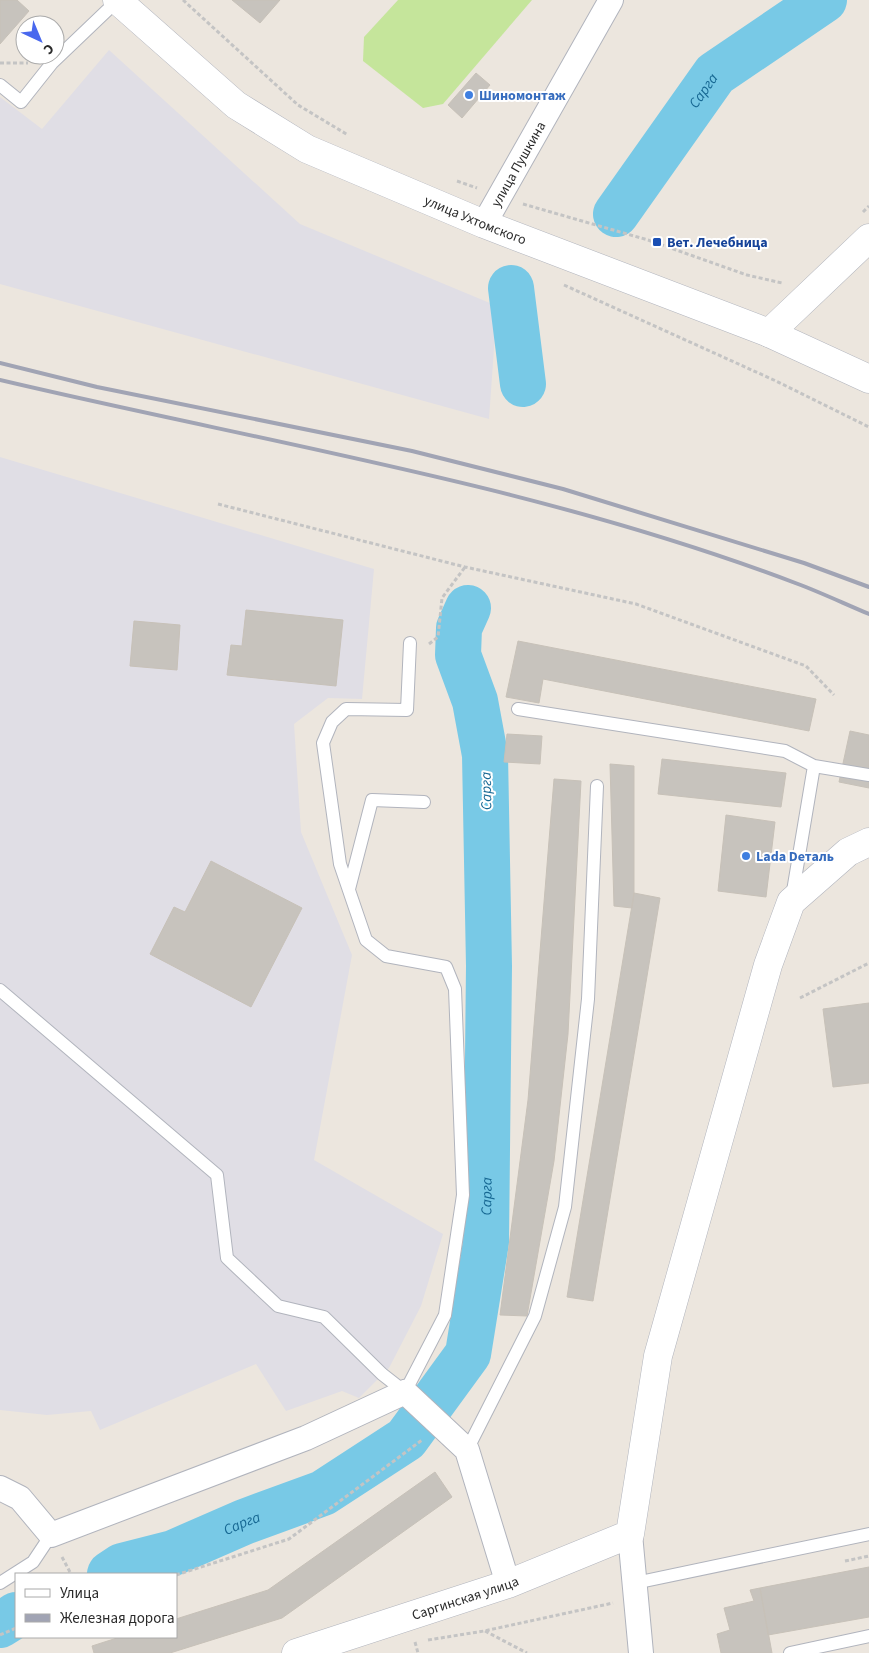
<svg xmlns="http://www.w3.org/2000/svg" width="869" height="1653" viewBox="0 0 869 1653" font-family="'Source Sans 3',sans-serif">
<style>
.industrial{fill:#e0dee5}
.pitch{fill:#c5e59b}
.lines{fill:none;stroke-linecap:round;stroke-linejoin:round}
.river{stroke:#78c9e6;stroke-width:46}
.building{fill:#c7c3bd;stroke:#c7c1b8}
.lane-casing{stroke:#b1b4bd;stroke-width:14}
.street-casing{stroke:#b1b4bd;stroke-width:26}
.secondary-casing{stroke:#b1b4bd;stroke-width:29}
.path{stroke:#c4c4c4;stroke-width:3;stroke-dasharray:4 2.5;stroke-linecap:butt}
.lane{stroke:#fff;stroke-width:12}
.street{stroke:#fff;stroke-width:24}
.secondary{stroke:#fff;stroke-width:28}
.rail{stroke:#a1a4b4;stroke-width:4}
.shop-dot{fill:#3f7fe0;stroke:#fff;stroke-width:2}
.transit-dot{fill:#1a4fb4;stroke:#fff;stroke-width:2}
.labels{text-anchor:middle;stroke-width:4;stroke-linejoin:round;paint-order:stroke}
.shop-label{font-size:14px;font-weight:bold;fill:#366cbe;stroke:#fff;text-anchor:start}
.street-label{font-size:14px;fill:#2b2b2b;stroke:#fff}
.transit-label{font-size:14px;font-weight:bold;fill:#164399;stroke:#fff;text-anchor:start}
.water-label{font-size:15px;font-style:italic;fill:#176893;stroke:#fff}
</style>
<rect width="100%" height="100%" fill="#ece6de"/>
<path class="industrial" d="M109,50L300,224L497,306L489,419L0,284V97L42,129Z
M0,457L374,569L362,699L328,698L294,724L301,832L352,955L314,1160L443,1234L421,1306L389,1368L359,1398L342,1391L286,1411L256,1364L100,1430L91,1411L47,1415L0,1410Z"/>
<path class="pitch" d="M398,0H532L443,104L423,108L363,61L364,37Z"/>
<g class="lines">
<g class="river">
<path id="s1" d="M616,214L715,74L824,0"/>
<path d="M511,288L523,384"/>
<path id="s2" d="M110,1574L122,1566L173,1553L244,1522L323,1493L406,1439L468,1354L486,1242L489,966L485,755L475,701L458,655L459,628L468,608"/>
<path d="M0,1625L16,1615"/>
</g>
</g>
<path class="building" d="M0,0H17L29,11L0,44Z
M232,0H280L260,23Z
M476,73L490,85L462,118L448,105Z
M246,610L343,620L336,686L227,675L231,645L242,646Z
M134,621L180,625L177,670L130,666Z
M518,641L816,699L809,731L543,679L539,703L506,697Z
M850,731L869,735V788L839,782Z
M507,734L542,736L540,764L504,762Z
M662,759L786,773L781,807L658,794Z
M610,764L634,766V893L632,908L614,906Z
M554,779L581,781L568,1034L554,1161L527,1316L500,1315L528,1100Z
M726,815L775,822L766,897L718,891Z
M211,861L302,908L251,1007L150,954L174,907L185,912Z
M634,893L660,898L593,1301L567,1297Z
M869,1003V1083L833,1087L823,1009Z
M435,1472L452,1497L282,1618L170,1653H94L92,1646L120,1637H176V1619L268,1590Z
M869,1567V1617L768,1635L760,1588Z
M760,1588L772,1653H721L717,1634L730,1630L724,1608L754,1601L750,1590Z"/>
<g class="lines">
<g class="lane-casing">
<path id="lane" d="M0,85L21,102L52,63L118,0
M518,709L785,751L814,766L869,775
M349,889L372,800L424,802
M792,897L814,766
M0,990L217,1175L227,1258L278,1306L324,1317L382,1374L405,1392L445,1315L463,1195L455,989L446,967L386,956L366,940L340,864L323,743L332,722L346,709L407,710L410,643
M467,1450L535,1316L565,1207L588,999L597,786
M0,1583L33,1562L51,1535
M635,1583L869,1534
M790,1653L869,1636"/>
</g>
<g class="street-casing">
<g id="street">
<path id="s3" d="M484,224L611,0"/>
<path d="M0,1488L20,1498L51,1535L306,1438L405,1392L467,1450L508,1584"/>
<path d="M630,1534L641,1653"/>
</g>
</g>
<g class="secondary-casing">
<g id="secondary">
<path id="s4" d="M117,0L236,105L307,149L484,224L769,333L869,379"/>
<path d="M769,333L869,238"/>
<path id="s5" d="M296,1653L508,1584L630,1534L658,1356L768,965L791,902L848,852L869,842"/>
</g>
</g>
<path class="path" d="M183,0L298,105L348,135
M0,63H28
M457,181L477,188
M523,204L648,240L747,275L782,283
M863,212L869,206
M564,285L776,381L869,427
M218,504L465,567L636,604L806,666L834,695
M429,644L438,637L442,598L465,567
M800,998L869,963
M62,1557L71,1574
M845,1561L869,1556
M176,1575L289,1539L422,1440
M485,1631L527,1653
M0,1635L16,1628
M428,1640L484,1631L613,1603
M415,1642L418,1653"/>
<use href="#lane" class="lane"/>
<use href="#street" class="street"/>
<use href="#secondary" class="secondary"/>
<path class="rail" d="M0,363L97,387L412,451L563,489L804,563L869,587
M0,380C267,443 541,486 798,584C822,593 845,604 869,614"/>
</g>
<g class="shop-dot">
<circle cx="469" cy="95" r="5"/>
<circle cx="746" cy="856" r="5"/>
</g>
<rect class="transit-dot" x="652" y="237" width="10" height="10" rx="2.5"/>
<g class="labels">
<g class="shop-label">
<text x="479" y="100">Шиномонтаж</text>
<text x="756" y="861">Lada Dеталь</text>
</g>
<g class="street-label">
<text dy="5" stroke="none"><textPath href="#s3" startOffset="69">улица Пушкина</textPath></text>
<text dy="5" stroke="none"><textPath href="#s4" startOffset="425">улица Ухтомского</textPath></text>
<text dy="5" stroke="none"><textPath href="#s5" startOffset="178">Саргинская улица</textPath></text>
</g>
<g class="transit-label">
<text x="667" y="247">Вет. Лечебница</text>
</g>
<g class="water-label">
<text dy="5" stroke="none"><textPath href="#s1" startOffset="151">Сарга</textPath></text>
<text transform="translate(486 791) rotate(-91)" y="5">Сарга</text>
<text dy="5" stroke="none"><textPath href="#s2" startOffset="592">Сарга</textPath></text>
<text dy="5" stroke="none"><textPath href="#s2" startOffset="142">Сарга</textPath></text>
</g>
</g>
<rect x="15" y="1573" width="162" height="65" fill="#ffffff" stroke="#aaaaaa"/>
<rect x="25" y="1589" width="25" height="8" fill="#ffffff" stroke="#aaaaaa"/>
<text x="60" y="1598" font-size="15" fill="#2b2b2b">Улица</text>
<rect x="25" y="1614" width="25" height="8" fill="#a1a4b4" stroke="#aaaaaa"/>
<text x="60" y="1623" font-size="15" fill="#2b2b2b">Железная дорога</text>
<g transform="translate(40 40) rotate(136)"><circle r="24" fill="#ffffff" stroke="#aaaaaa"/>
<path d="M0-4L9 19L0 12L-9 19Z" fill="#4968ee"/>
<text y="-8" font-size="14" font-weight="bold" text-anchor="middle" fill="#2b2b2b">С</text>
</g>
</svg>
